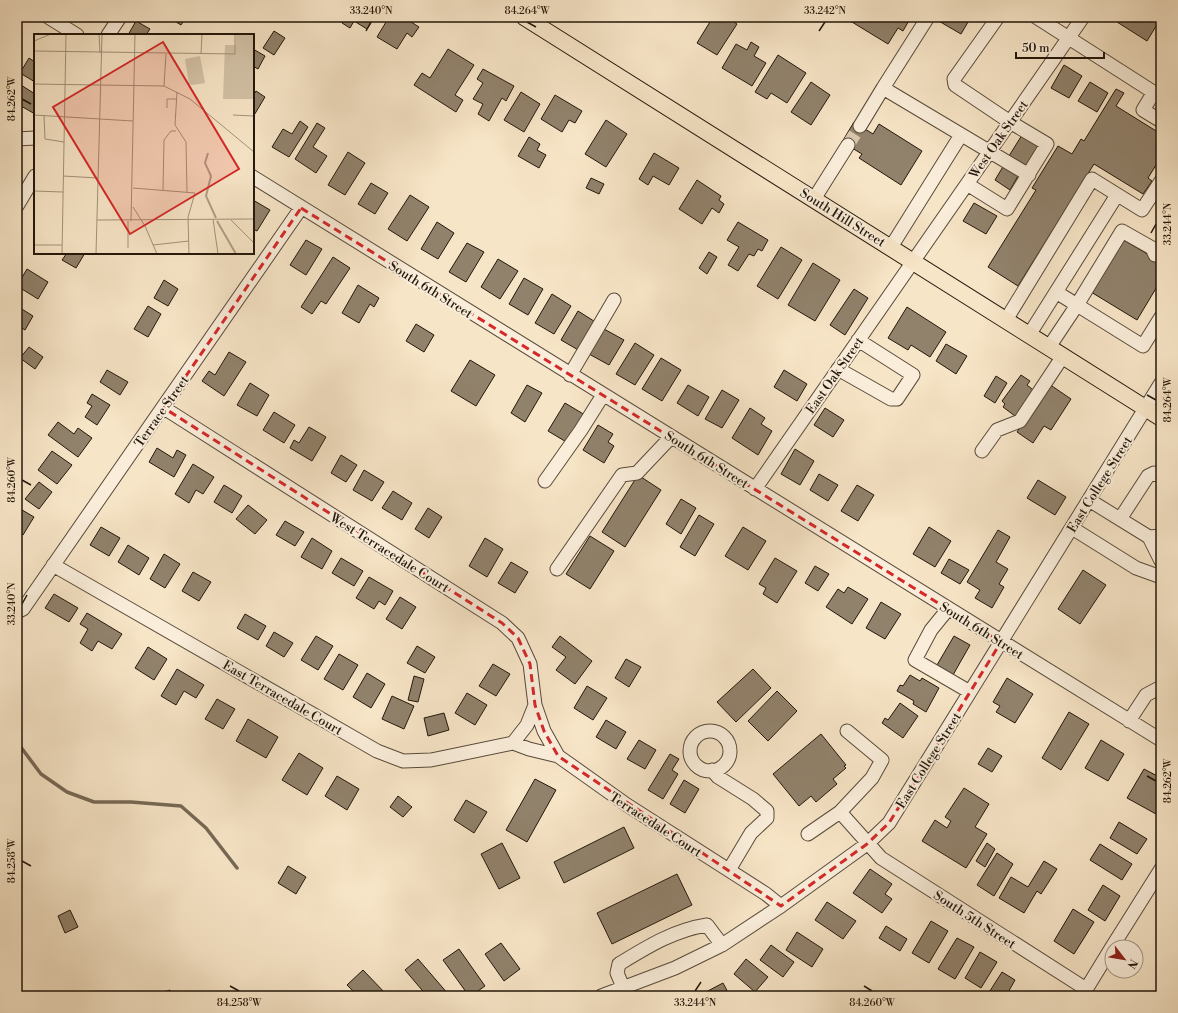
<svg xmlns="http://www.w3.org/2000/svg" width="1178" height="1013" viewBox="0 0 1178 1013" font-family="'Libre Bodoni',serif">
<style>
.lines{fill:none;stroke-linecap:round;stroke-linejoin:round}
.stream{stroke:#776955;stroke-width:3.5}
.building{fill:#91826c;stroke:#23170a}
.minor-tunnel{stroke:#d7c6ab;stroke-width:13;stroke-dasharray:13 6;stroke-linecap:butt}
.minor-casing{stroke:#584a39;stroke-width:15}
.major-casing{stroke:#23170a;stroke-width:18}
.minor{stroke:#faeedb;stroke-width:13}
.major{stroke:#f7e5c7;stroke-width:16}
.marked{fill:none;stroke:#d62828;stroke-width:3;stroke-dasharray:8 5;stroke-linejoin:round}
.ticks{fill:none;stroke:#23170a;stroke-width:1.5}
.labels{text-anchor:middle;stroke-width:4;stroke-linejoin:round;paint-order:stroke}
.street-label{font-size:13px;fill:#23170a;stroke:#faeedb}
.inset-river{fill:none;stroke:#af9f87;stroke-width:2}
.inset-road{fill:none;stroke:#a2937b;stroke-width:1}
.view{fill:#d62828;fill-opacity:0.15;stroke:#d62828;stroke-width:2}
.inset-edge{fill:none;stroke:#23170a;stroke-width:2}
.neatline{fill:none;stroke:#23170a;stroke-width:1.5}
.ticks-label{font-size:10px;text-anchor:middle;fill:#23170a}
</style>
<rect width="100%" height="100%" fill="#f7e5c7"/>
<filter id="stains"><feTurbulence type="fractalNoise" baseFrequency=".005" numOctaves="4"/><feColorMatrix values="0 0 0 0 .2 0 0 0 0 .09 0 0 0 0 .02 0 0 0 .5 -.17"/></filter>
<radialGradient id="worn" r=".72"><stop offset=".6" stop-color="#630" stop-opacity="0"/><stop offset="1" stop-color="#630" stop-opacity=".3"/></radialGradient>
<g class="lines">
<path class="stream" d="M17,742L41,774L67,792L94,802H131L181,806L206,828L237,868"/>
</g>
<path class="building" d="M168,17H186L181,25Z
M346,17H375L367,29L354,21L350,28L342,23Z
M389,17H403L419,27L412,37L407,33L397,49L377,37Z
M713,17H726L737,24L717,55L697,43Z
M849,17H911L903,31L898,28L888,44L847,19Z
M939,17H971L961,34L937,20Z
M1120,17H1149L1158,23L1147,41L1117,22Z
M136,21L150,29L146,35H128Z
M274,31L285,38L274,55L263,48Z
M751,42L759,47L754,56L766,63L752,86L722,68L736,44L747,50Z
M253,49L265,56L258,69L253,66Z
M448,49L474,65L455,95L463,100L456,112L414,85L422,73L430,78Z
M778,55L806,73L787,103L771,93L767,99L755,92Z
M29,58L35,62V82L20,73Z
M1064,65L1082,76L1069,98L1051,88Z
M483,69L514,86L506,101L502,98L489,121L478,114L483,104L473,99L483,83L477,79Z
M811,82L830,95L811,125L791,112Z
M1090,82L1108,93L1097,112L1078,101Z
M21,85L35,94V114L21,106L17,112V92Z
M1116,89L1124,93L1116,106L1161,134V157L1148,178L1152,181L1143,194L1094,164L1018,286L988,267L1036,190L1032,188L1058,146L1072,154L1081,139L1084,141Z
M256,91L265,97L253,117V96Z
M521,92L540,104L524,132L504,120Z
M555,95L582,111L575,123L569,120L562,132L541,119Z
M606,120L627,134L606,167L585,154Z
M300,121L308,127L289,157L272,147L283,129L292,134Z
M854,122L873,134L879,124L922,151L901,185L859,158L862,154L842,142Z
M317,123L325,128L313,147L327,156L316,173L295,159Z
M1022,135L1039,145L1027,166L1009,156Z
M529,137L540,144L537,150L546,155L539,168L518,156Z
M348,152L365,163L345,195L328,185Z
M654,153L679,168L669,185L653,176L648,185L639,179Z
M1004,165L1019,174L1010,190L995,180Z
M591,178L604,184L599,194L586,188Z
M697,180L721,196L719,200L724,204L719,213L712,208L702,224L679,209Z
M371,183L388,193L375,214L358,204Z
M410,195L429,207L407,241L388,229Z
M253,200L270,210L257,231L253,229Z
M974,203L997,216L986,234L963,221Z
M437,222L454,233L438,259L421,249Z
M738,222L768,240L762,251L758,249L754,256L749,254L738,271L728,265L739,247L727,240Z
M1122,239L1161,262V280L1137,320L1091,292Z
M306,240L322,249L306,275L290,265Z
M467,243L484,252L466,282L449,272Z
M781,247L802,260L778,299L757,286Z
M709,252L717,257L707,274L699,268Z
M67,253H85L76,268L62,260Z
M333,257L350,268L326,304L321,301L312,314L301,307Z
M498,259L518,271L500,299L481,287Z
M813,263L840,280L815,321L788,305Z
M27,269L48,282L38,299L17,286Z
M524,278L543,289L528,315L509,304Z
M164,280L178,289L168,306L154,298Z
M358,285L379,298L374,307L370,304L359,323L342,313Z
M854,289L868,298L845,335L830,325Z
M552,294L571,306L554,334L535,323Z
M17,306L33,316L25,330L17,325Z
M148,306L161,314L148,337L134,329Z
M907,307L946,332L930,357L911,345L908,350L888,338Z
M578,311L597,323L580,351L561,340Z
M416,324L434,335L424,352L406,341Z
M604,329L624,340L609,365L589,354Z
M635,343L654,355L635,385L616,374Z
M946,344L967,356L956,374L936,361Z
M29,347L43,357L35,369L20,358Z
M229,352L246,362L224,396L202,381L209,371L215,375Z
M661,358L681,370L662,401L642,389Z
M470,360L495,375L476,406L451,391Z
M107,370L128,382L120,395L100,382Z
M784,370L807,384L797,401L774,387Z
M1021,375L1030,381L1027,385L1037,393L1019,419L1003,407L1005,404L1002,401Z
M996,376L1007,383L995,403L984,396Z
M250,383L269,395L257,416L237,405Z
M1049,384L1071,399L1051,430L1044,426L1033,443L1017,432Z
M527,385L542,393L525,422L511,413Z
M688,385L709,397L698,416L677,403Z
M722,390L739,400L722,428L705,419Z
M92,394L110,405L97,425L85,417L92,406L87,403Z
M565,403L585,415L568,443L548,431Z
M750,408L765,418L761,424L772,431L758,455L732,438Z
M825,408L844,420L833,437L814,425Z
M274,412L295,425L284,443L263,430Z
M58,422L74,434L78,428L92,438L78,457L48,435Z
M598,425L613,434L608,442L614,446L604,463L583,450Z
M309,427L326,437L312,461L290,448L294,440L299,443Z
M157,448L173,458L177,450L186,455L174,477L149,462Z
M795,449L814,461L800,485L781,474Z
M52,451L72,465L57,484L38,470Z
M341,455L357,465L346,482L331,473Z
M193,464L214,477L203,494L196,490L189,503L175,494Z
M364,470L384,482L372,501L353,490Z
M819,474L838,485L828,501L810,490Z
M638,475L661,490L625,547L602,532Z
M1038,480L1066,497L1055,515L1027,498Z
M39,482L52,492L39,509L25,499Z
M224,485L242,496L232,513L214,502Z
M857,485L874,495L858,521L841,511Z
M393,491L412,503L402,520L382,508Z
M681,499L696,508L681,534L666,524Z
M248,505L267,520L255,534L236,519Z
M17,507L34,517L23,535L17,532L19,525L17,524Z
M428,508L442,517L429,538L415,529Z
M699,515L714,524L695,556L680,547Z
M285,521L304,532L295,546L276,535Z
M101,527L120,538L109,556L90,545Z
M743,527L766,541L748,570L725,556Z
M929,527L951,541L935,567L913,554Z
M998,530L1010,537L996,562L1008,569L999,584L1004,587L992,608L975,598L980,590L967,582Z
M590,536L614,551L590,589L566,574Z
M312,538L332,551L322,569L301,557Z
M485,538L503,549L487,577L469,566Z
M128,545L149,558L139,575L118,562Z
M164,554L180,564L165,588L150,579Z
M341,558L363,571L354,586L332,573Z
M775,558L797,571L777,603L763,594L766,588L759,584Z
M949,559L969,570L960,584L941,573Z
M511,562L528,572L515,593L498,583Z
M815,566L829,574L818,591L805,583Z
M1083,570L1106,585L1080,624L1058,609Z
M193,572L211,582L199,601L182,591Z
M369,577L393,591L385,605L379,601L374,609L356,598Z
M848,587L868,599L852,624L826,607L838,589L844,593Z
M54,594L78,608L69,622L45,608Z
M400,597L416,607L402,629L386,619Z
M881,602L901,614L885,639L866,628Z
M87,613L122,634L112,649L98,641L92,651L80,643L88,629L80,624Z
M245,614L266,626L258,640L237,628Z
M274,632L293,643L284,657L266,646Z
M316,636L333,646L318,670L301,660Z
M560,636L592,661L575,684L556,670L566,657L552,647Z
M954,636L970,645L953,675L937,665Z
M417,646L435,657L425,673L407,663Z
M148,647L167,659L154,680L135,668Z
M339,654L358,665L343,690L324,679Z
M626,659L641,667L629,687L615,678Z
M493,664L510,674L496,696L479,686Z
M177,669L204,685L196,698L184,691L176,705L161,696Z
M753,669L771,688L736,722L717,702Z
M367,673L385,684L371,708L353,697Z
M910,675L920,681L922,678L939,688L926,712L913,704L914,701L897,691L900,685L903,686Z
M414,676L424,679L418,702L408,700Z
M1007,678L1033,694L1015,723L996,712L1000,706L993,702Z
M587,686L607,698L593,720L574,708Z
M777,691L797,711L768,741L748,721Z
M467,693L487,705L475,725L455,713Z
M392,696L414,706L404,729L382,719Z
M217,699L235,709L223,729L205,719Z
M900,703L918,716L903,738L882,723L885,718L888,720Z
M1069,712L1089,724L1061,770L1042,758Z
M444,713L449,730L428,736L424,718Z
M248,719L278,737L266,758L236,741Z
M606,720L626,732L616,749L596,737Z
M821,734L846,765L844,766L846,768L833,779L837,784L816,802L811,796L799,806L773,774Z
M639,740L656,750L645,769L627,759Z
M1101,740L1124,754L1108,781L1085,768Z
M988,748L1002,756L992,772L978,764Z
M299,753L323,768L307,795L282,780Z
M670,754L679,759L672,770L678,774L663,799L648,790Z
M1144,769L1161,778V805L1156,814L1127,798Z
M337,776L359,789L347,810L325,796Z
M535,779L556,790L527,842L506,830Z
M684,780L699,789L685,813L670,804Z
M964,788L989,804L975,827L987,834L966,868L922,841L935,820L947,828L951,821L945,817Z
M398,796L412,807L403,817L390,807Z
M466,800L487,812L474,833L454,820Z
M1119,822L1147,839L1137,854L1110,838Z
M624,827L634,848L564,883L554,862Z
M502,843L520,878L499,889L481,854Z
M987,843L995,849L985,867L976,861Z
M1100,844L1132,864L1122,880L1090,860Z
M997,853L1013,864L994,896L977,885Z
M1044,861L1057,869L1041,894L1037,891L1024,913L999,898L1011,877L1028,887Z
M288,866L306,877L296,894L278,883Z
M870,869L892,884L885,894L892,899L882,913L853,893Z
M677,874L692,905L612,944L597,913Z
M1103,885L1120,896L1105,921L1088,910Z
M827,902L856,921L843,939L815,920Z
M1073,909L1094,922L1074,954L1054,941Z
M70,910L78,927L65,933L58,916Z
M931,921L948,931L929,963L912,953Z
M886,926L907,939L900,951L879,938Z
M797,932L823,949L812,967L786,950Z
M957,938L974,947L955,979L938,969Z
M501,943L520,969L504,981L485,954Z
M771,945L794,962L783,977L760,960Z
M459,949L485,986L471,996H469L443,960Z
M980,952L997,962L981,988L965,978Z
M418,959L449,995L448,996H427L405,970Z
M746,959L768,977L755,992L734,974Z
M363,970L386,994L384,996H358L347,985Z
M1002,972L1015,980L1006,996H991L988,994Z
M723,983L730,996H705L704,993Z
M170,990L172,996H162L161,993Z"/>
<g class="lines">
<path class="minor-tunnel" d="M848,145L860,126"/>
<g class="minor-casing">
<path id="minor" d="M48,17L77,35
M1036,17L1161,97
M108,35L120,17
M883,88L928,17
M1154,92L1143,110L1161,121
M860,126L883,88L1029,175
M17,139L35,138
M253,177L1161,740
M967,184L1007,209L1047,144L1010,122L955,85L954,79L998,17
M814,199L848,145
M17,206L35,176
M891,247L961,135
M1056,292L1077,305L1122,231L1152,248L1155,255
M1006,320L1092,179L1142,210L1161,181
M1029,335L1117,195
M1049,347L1077,305L1143,346L1161,317
M838,369L891,399H897L913,375L858,340
M570,375L614,300
M164,408L502,623L518,638L530,664L535,705L527,725L513,743
M982,451L997,430L1020,421L1063,356
M545,481L581,430L603,395
M755,489L1083,17
M1089,500L1149,537L1161,536
M1120,519L1148,476L1154,473L1161,476
M1072,528L1136,568L1161,577
M1149,537L1161,561
M53,565L377,751L403,761L431,760L513,743L529,749L558,756L627,805L766,894L781,906
M557,569L622,475L637,473L671,437
M948,609L931,630L915,660L970,692
M17,612L23,609L301,208
M535,705L544,731L558,756
M1129,721L1146,695L1161,687
M847,731L882,760L872,778L840,812L881,858L1086,989
M690 751a20 20 0 1 1 40 0a20 20 0 1 1-40 0Z
M712,770L718,777L753,799L767,811V818L751,833L729,870
M808,834L840,812
M1112,947L1161,869
M623,987L617,973L619,964C647,947 674,930 707,925L722,945
M601,996L675,968L722,945L781,906L867,844L889,823L1161,383
M1082,996L1112,947"/>
</g>
<g class="major-casing">
<path id="major" d="M524,17L1161,418"/>
</g>
<use href="#minor" class="minor"/>
<use href="#major" class="major"/>
</g>
<path class="marked" d="M301,208L1001,642L889,823L867,844L781,906L558,756L544,731L535,705L530,664L518,638L502,623L164,408Z"/>
<path class="ticks" d="M527,22L536,27M366,31L371,22M819,31L825,22M22,99L31,104M1151,233L1156,224M1147,395L1156,400M22,480L31,485M22,604L27,595M1147,776L1156,781M22,861L31,866M230,986L239,991M864,986L872,991M695,991L701,982"/>
<g class="labels">
<g class="street-label">
<text transform="translate(998 139) rotate(-55)" y="5">West Oak Street</text>
<text transform="translate(843 217) rotate(32)" y="5">South Hill Street</text>
<text transform="translate(431 289) rotate(32)" y="5">South 6th Street</text>
<text transform="translate(834 375) rotate(-55)" y="5">East Oak Street</text>
<text transform="translate(161 411) rotate(-55)" y="5">Terrace Street</text>
<text transform="translate(707 459) rotate(32)" y="5">South 6th Street</text>
<text transform="translate(1099 484) rotate(-58)" y="5">East College Street</text>
<text transform="translate(390 552) rotate(32)" y="5">West Terracedale Court</text>
<text transform="translate(982 630) rotate(32)" y="5">South 6th Street</text>
<text transform="translate(283 697) rotate(30)" y="5">East Terracedale Court</text>
<text transform="translate(928 760) rotate(-58)" y="5">East College Street</text>
<text transform="translate(656 824) rotate(33)" y="5">Terracedale Court</text>
<text transform="translate(975 919) rotate(33)" y="5">South 5th Street</text>
</g>
</g>
<g transform="translate(34 34)">
<rect width="220" height="220" fill="#f7e5c7"/>
<path d="M202,0H220V65H189L191,11H202ZM166,22L171,49L158,51L155,50L151,25Z" fill="#d3c2a7"/>
<path class="inset-river" d="M174,119L171,129L177,142L172,162L182,184M183,187L202,220"/>
<path class="inset-road" d="M65,0L66,19M0,7L17,0M0,17L201,20V0M167,20L168,0M0,50L130,52L156,65L220,118M130,52L132,20M143,58L141,91L152,108L153,158M133,74V65H142M0,81L99,87M10,81L11,105L30,108M199,81L220,82M29,142L64,144M99,154L161,159L154,183L155,220M129,156L130,106L137,97H142M0,157L29,158M99,173L111,192L123,220M179,185L184,220M63,186L220,185M197,186L220,209M97,187L101,0M0,211H28M119,211L155,207M94,214V187M28,220L32,0M62,220L68,0"/>
<path class="view" d="M129,8L205,135L96,200L19,73Z"/>
<rect width="220" height="220" class="inset-edge"/>
</g>
<rect width="1178" height="1013" fill="none" stroke="#f7e5c7" stroke-width="44"/>
<g transform="translate(1124 959) rotate(121)"><circle r="19" fill="#faeedb" stroke="#a49887"/>
<path d="M0-3L7 15L0 10L-7 15Z" fill="#8f2418"/>
<text y="-6" font-size="11" font-weight="bold" text-anchor="middle" fill="#23170a">N</text>
</g>
<path d="M1016 52v6h88v-6" fill="none" stroke="#23170a" stroke-width="2"/>
<text x="1022" y="52" font-size="12" fill="#23170a" stroke="#faeedb" stroke-width="3" paint-order="stroke">50 m</text>
<rect x="22" y="22" width="1134" height="969" class="neatline"/>
<g class="ticks-label">
<text x="371" y="14">33.240°N</text>
<text x="527" y="14">84.264°W</text>
<text x="825" y="14">33.242°N</text>
<text transform="translate(11 99) rotate(-90)" y="4">84.262°W</text>
<text transform="translate(1167 224) rotate(-90)" y="4">33.244°N</text>
<text transform="translate(1167 400) rotate(-90)" y="4">84.264°W</text>
<text transform="translate(11 480) rotate(-90)" y="4">84.260°W</text>
<text transform="translate(11 604) rotate(-90)" y="4">33.240°N</text>
<text transform="translate(1167 781) rotate(-90)" y="4">84.262°W</text>
<text transform="translate(11 861) rotate(-90)" y="4">84.258°W</text>
<text x="239" y="1006">84.258°W</text>
<text x="695" y="1006">33.244°N</text>
<text x="872" y="1006">84.260°W</text>
</g>
<rect width="100%" height="100%" filter="url(#stains)"/>
<rect width="100%" height="100%" fill="url(#worn)"/>
</svg>
